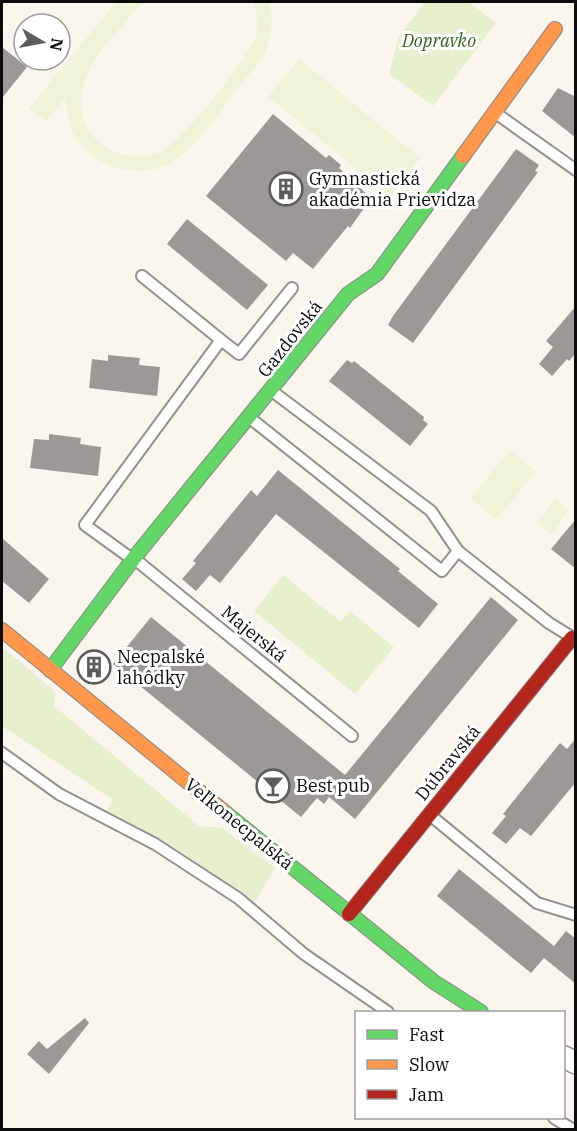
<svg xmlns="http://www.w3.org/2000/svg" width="577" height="1131" viewBox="0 0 577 1131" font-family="'IBM Plex Serif',serif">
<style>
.green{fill:#e6efce}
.pitch{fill:#f0f3d7}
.building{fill:#9c9994}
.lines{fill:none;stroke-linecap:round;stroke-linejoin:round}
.lane-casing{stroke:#93918d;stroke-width:14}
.street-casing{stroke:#93918d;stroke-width:24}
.fast-casing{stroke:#898784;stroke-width:16}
.slow-casing{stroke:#898784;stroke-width:16}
.jam-casing{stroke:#898784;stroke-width:16}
.lane{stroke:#fefefc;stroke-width:10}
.street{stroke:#fefefc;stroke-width:21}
.fast{stroke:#63d668;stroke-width:14}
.slow{stroke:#ff974d;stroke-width:14}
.jam{stroke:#b3261e;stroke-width:14}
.labels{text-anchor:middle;stroke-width:6;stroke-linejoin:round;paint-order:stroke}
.park-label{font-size:18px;font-style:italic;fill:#33631b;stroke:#fff}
.poi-label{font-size:18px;fill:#0b0b0b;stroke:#fff;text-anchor:start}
.street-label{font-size:18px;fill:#0b0b0b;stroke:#fff}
</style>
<rect width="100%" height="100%" fill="#faf6ee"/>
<path class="green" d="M425,2H468L496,23L433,106L389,74L399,36Z
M283,575L341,622L350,611L394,647L355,694L254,611Z
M2,647L55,691L54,706L199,826L222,828L275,868L255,902L172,846L107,810L113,800L2,726Z"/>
<path class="pitch" d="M116,2H143C116,35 72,71 83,117C86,128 94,140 104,146C122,157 140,160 160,152C181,144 251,55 257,33C259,25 257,9 253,2H268C275,17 271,39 264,55C259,65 248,75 241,84C221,110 201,144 172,162C140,182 90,167 73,133C68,122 67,110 65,98L46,121L29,108Z
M299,59L420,158L390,196L268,97Z
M510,450L536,472L496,519L470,498Z
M555,499L569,510L551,534L537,523Z"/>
<path class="building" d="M2,47L27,67L2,98Z
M558,88L576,97V138L542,111Z
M273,114L326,158L329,155L341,165L339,168L371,198L350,228L348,226L313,269L293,253L286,261L206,196Z
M516,149L539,165L535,171L538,172L413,343L388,325L393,316Z
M187,219L268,285L247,310L167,244Z
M576,306V353L569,361L567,359L552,376L539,364L553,347L546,341Z
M108,355L140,358L139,365L160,367L157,396L89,388L92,359L108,361Z
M347,360L352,363L354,361L424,417L423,420L428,424L410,446L329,381Z
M49,434L81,438L80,444L101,447L98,476L30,468L34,439L49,440Z
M278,470L400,569L398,571L438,604L419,628L276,514L220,583L210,575L196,591L182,579L196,563L193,561L251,490L257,496Z
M576,519V569L551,549Z
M2,538L49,579L29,603L2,581Z
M491,597L518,620L355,819L329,797L324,804L317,798L301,817L113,664L151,617L345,775Z
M576,738V782L531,836L520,828L506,844L492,833L506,816L503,814L560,743L567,749Z
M459,869L554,946L566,931L576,939V984L544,958L531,973L437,896Z
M85,1018L89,1023L49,1074L27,1054L39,1041L47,1049Z"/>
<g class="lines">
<g class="lane-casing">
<path id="lane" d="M497,114L576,170
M221,340L239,354L292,288
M272,391L431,511L458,551L549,623L570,636
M250,418L442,571L458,551
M132,559L85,525L221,340L142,276
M136,560L352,736
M2,753L59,794L155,844L238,898L304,954L388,1012
M430,815L537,903L576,915
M554,1118L574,1130"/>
</g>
<g class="street-casing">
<path id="street" d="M564,1057L576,1063"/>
</g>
<g class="fast-casing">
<path id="fast" d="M50,670L134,558L348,294L377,274L463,156
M222,810L434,982L481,1012"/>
</g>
<g class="slow-casing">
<path id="slow" d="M463,156L555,29
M2,630L222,810"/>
</g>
<g class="jam-casing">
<path id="jam" d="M349,914L572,638L576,640"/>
</g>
<use href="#lane" class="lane"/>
<use href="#street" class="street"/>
<use href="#fast" class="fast"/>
<use href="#slow" class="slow"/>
<use href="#jam" class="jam"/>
</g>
<defs>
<g id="building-ring" transform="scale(1.725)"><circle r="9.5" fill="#fff" stroke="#5f5d5a" stroke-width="1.5"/><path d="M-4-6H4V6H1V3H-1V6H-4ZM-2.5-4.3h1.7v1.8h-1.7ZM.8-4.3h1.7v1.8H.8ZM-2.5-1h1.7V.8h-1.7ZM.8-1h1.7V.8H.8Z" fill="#5f5d5a"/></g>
<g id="bar-ring" transform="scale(1.725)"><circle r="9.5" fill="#fff" stroke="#5f5d5a" stroke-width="1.5"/><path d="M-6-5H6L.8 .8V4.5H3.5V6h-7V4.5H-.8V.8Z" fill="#5f5d5a"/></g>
</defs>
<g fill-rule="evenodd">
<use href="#building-ring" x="286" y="189"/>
<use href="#building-ring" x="94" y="667"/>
<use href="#bar-ring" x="273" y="786"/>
</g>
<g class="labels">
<g class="park-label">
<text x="439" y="47">Dopravko</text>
</g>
<g class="poi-label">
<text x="309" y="185">Gymnastická<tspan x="309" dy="21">akadémia Prievidza</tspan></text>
<text x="117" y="663">Necpalské<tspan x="117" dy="21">lahôdky</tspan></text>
<text x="296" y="792">Best pub</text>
</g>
<g class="street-label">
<text transform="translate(290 339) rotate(-52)" y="6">Gazdovská</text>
<text transform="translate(254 634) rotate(39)" y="6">Majerská</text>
<text transform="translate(448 763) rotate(-51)" y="6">Dúbravská</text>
<text transform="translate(239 824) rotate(39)" y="6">Veľkonecpalská</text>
</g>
</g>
<rect width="577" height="1131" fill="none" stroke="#0b0b0b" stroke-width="6"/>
<rect x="355" y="1011" width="210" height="108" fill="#ffffff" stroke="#9d9d9d" stroke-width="1.5"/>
<rect x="367" y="1030" width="30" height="9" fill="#63d668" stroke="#9d9d9d" stroke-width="1.5"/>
<text x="409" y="1041" font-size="18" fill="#0b0b0b">Fast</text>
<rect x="367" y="1060" width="30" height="9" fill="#ff974d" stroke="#9d9d9d" stroke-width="1.5"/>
<text x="409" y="1071" font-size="18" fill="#0b0b0b">Slow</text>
<rect x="367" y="1090" width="30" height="9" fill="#b3261e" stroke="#9d9d9d" stroke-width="1.5"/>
<text x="409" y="1101" font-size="18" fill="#0b0b0b">Jam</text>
<g transform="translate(42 42) rotate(100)"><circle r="28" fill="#ffffff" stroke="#9d9d9d" stroke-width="1.5"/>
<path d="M0-4.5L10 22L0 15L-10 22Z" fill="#5f5d5a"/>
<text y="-9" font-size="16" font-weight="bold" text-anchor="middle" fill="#0b0b0b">N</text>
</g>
</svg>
